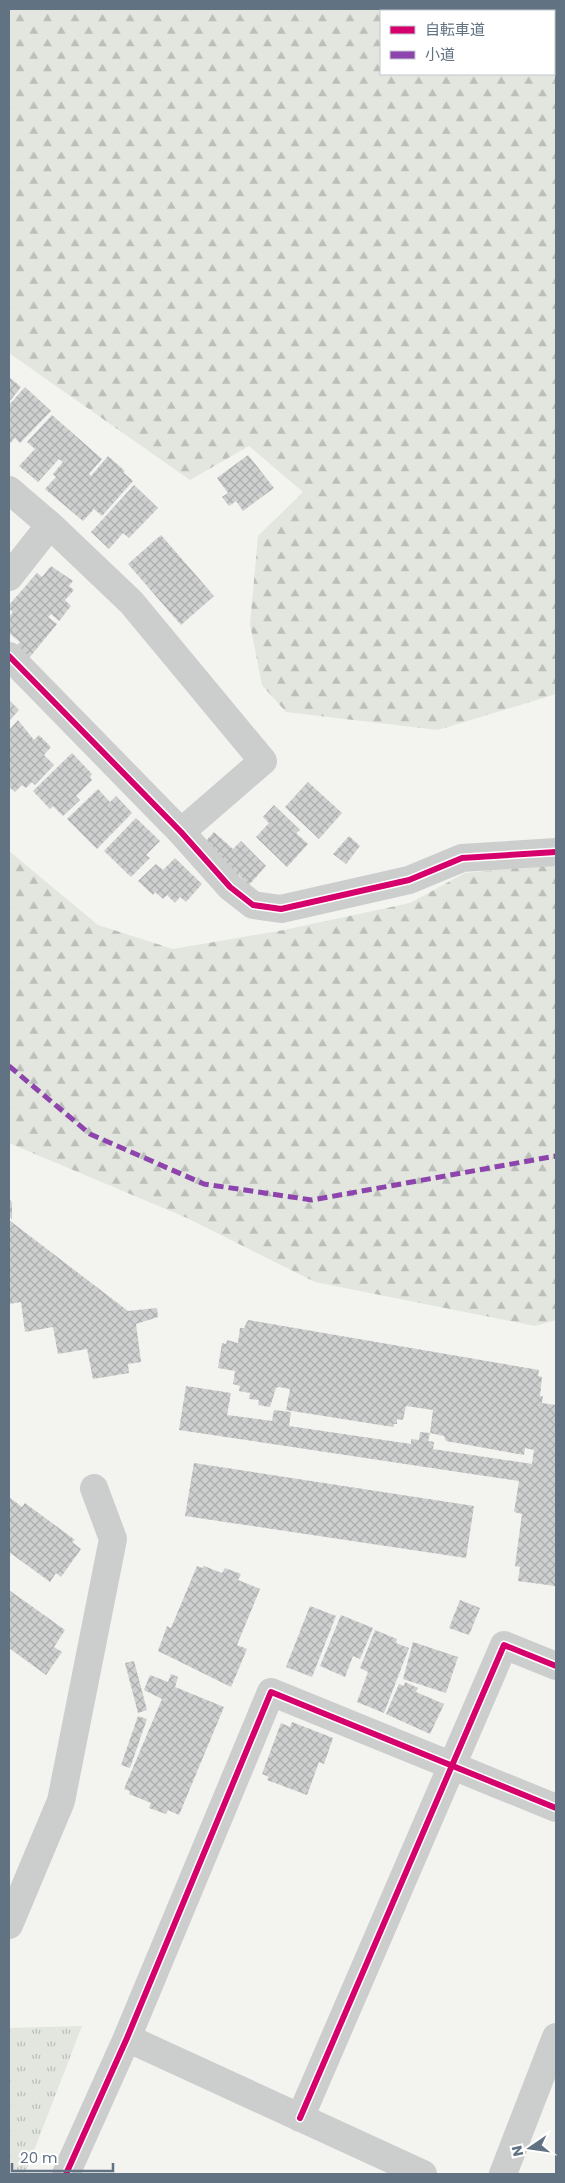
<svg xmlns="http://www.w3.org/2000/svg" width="565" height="2183" viewBox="0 0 565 2183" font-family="Poppins,'Noto Sans JP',sans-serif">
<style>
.forest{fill:url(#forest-firs);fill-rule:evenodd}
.park{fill:url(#park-tufts)}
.building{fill:url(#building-cross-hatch)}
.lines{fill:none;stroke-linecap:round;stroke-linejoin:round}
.minor{stroke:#cccdcd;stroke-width:28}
.quiet{stroke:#8e44ad;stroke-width:5;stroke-dasharray:10 5;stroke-linecap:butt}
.cycleway-casing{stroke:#fff;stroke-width:9}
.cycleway{stroke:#d6006c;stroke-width:6}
</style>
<defs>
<pattern id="forest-firs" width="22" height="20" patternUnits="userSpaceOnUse" patternTransform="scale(1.25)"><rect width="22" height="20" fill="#e2e6de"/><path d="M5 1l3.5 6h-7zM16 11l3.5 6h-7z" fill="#bbbfb9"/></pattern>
<pattern id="park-tufts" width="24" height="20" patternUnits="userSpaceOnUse" patternTransform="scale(1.25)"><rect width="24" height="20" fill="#e2e6de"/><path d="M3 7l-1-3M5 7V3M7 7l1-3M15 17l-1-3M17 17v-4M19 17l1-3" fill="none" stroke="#bbbfb9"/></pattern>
<pattern id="building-cross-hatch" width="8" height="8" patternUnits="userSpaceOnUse" patternTransform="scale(1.25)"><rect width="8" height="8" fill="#cecfcf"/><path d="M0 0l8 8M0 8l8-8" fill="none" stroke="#abacad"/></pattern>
</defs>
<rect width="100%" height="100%" fill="#f3f3f0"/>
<path class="forest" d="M9,9H556V694L438,730L286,712L262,685L250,624L258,536L303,492L249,446L190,480L9,353ZM381,11H554V74H381Z
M9,851L98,925L173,949L284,930L410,903L465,873L556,864V1320L535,1326L315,1282L187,1218L9,1143Z"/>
<path class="park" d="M82,2026L25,2174H9V2028Z"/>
<path class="building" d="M9,377L21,387L9,402Z
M25,387L51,411L20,443L15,438L9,444V405Z
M52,415L102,459L89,474L91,476L108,456L125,471L123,472L133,481L102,516L94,509L83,521L45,489L56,477L53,474L63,462L59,459L38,482L19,466L35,449L27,442Z
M248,455L274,488L243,511L236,501L229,506L222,497L228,493L217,478Z
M134,485L158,508L129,538L123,533L109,549L91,532Z
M161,535L214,596L181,625L128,564Z
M51,566L73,581L69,586L74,590L65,600L71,606L59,621L51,614L48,617L57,624L29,658L15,647L20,642L9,633V617L13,612L9,609V605L37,573L42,577Z
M9,700L19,710L9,721Z
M18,720L34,740L39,735L51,747L44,755L54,765L35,785L32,782L26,788L22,785L15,792L9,787V730Z
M72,753L92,774L90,777L92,780L76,796L80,800L63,816L53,806L50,809L33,791Z
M308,782L342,813L319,839L285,807Z
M98,789L110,802L116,796L132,813L97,849L67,819Z
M274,805L300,830L296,833L308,844L287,867L256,837L269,823L263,817Z
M136,818L160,841L146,855L150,858L131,877L104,851Z
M214,832L233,849L241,841L266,866L249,885L239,875L236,878L202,845Z
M349,836L360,846L346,864L333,854Z
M175,858L202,884L186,902L180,897L175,903L167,895L163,899L155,892L153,895L138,881L156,864L163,870Z
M9,1198L12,1203V1219L9,1216Z
M9,1220L128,1311L157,1308L158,1317L136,1324L141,1362L128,1364L129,1373L93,1379L87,1349L58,1354L53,1327L25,1332L21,1302L9,1304Z
M248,1320L539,1370L538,1376L542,1377L540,1396H543L542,1403L556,1405L555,1586L518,1581L520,1567L515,1566L522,1514L514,1512L519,1481L179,1430L186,1386L231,1393L227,1415L272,1421L274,1410L291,1412L289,1426L411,1444V1439L419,1440L420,1432L430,1433L428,1441L434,1442L433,1449L532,1464L534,1450L525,1448L524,1455L446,1441L444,1436L430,1433L433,1410L406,1406L403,1420L397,1419V1424H394L393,1427L286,1410L290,1389L279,1387L276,1388L270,1407L258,1405L259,1400L249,1399L250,1393L239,1391L240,1386L233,1384L235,1371L218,1368L222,1343L226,1344L227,1340L238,1343L240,1328H244Z
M194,1463L474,1506L466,1558L185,1516Z
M9,1497L22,1507L25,1503L75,1540L72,1542L81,1549L61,1577L56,1573L50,1582L9,1552Z
M197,1566L203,1568L204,1566L222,1573L225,1568L241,1574L238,1580L260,1589L237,1645L247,1649L231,1687L158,1651L167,1626L171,1628Z
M9,1590L65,1630L54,1647L62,1652L46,1675L9,1648Z
M460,1600L480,1608L469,1635L449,1628Z
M310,1606L336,1616L312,1677L286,1667Z
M341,1615L373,1628L360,1659L353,1656L345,1677L320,1666Z
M375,1630L397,1639L396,1643L409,1648L384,1713L357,1702L368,1672L360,1668Z
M413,1642L458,1657L446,1693L403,1679Z
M134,1661L147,1710L138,1713L125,1663Z
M171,1674L178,1677L175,1687L224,1707L179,1815L168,1810L166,1814L149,1808L151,1803L129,1794L130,1791L124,1789L162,1699L144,1690L150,1675L168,1682Z
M405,1682L418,1688L416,1692L444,1704L430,1734L386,1714L399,1684L404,1686Z
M138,1716L147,1719L130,1768L121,1765Z
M292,1722L333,1738L324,1764L319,1762L307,1795L267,1780L269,1777L262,1774L281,1723L290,1727Z"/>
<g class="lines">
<path class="minor" d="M9,490L50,525L131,602L263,761L181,832
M9,577L50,525
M9,656L181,832L230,887L253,905L281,909L409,880L462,858L556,852
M9,1925L61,1801L113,1539L94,1488
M127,2038L423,2174
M300,2118L504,1645L556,1666
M66,2174L127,2038L271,1692L556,1808
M503,2174L556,2037"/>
<path class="quiet" d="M9,1066L90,1134L204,1184L312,1200L556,1156"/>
<g class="cycleway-casing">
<path id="cycleway" d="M9,656L181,832L230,887L253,905L281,909L409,880L462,858L556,852
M300,2118L504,1645L556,1666
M66,2174L127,2038L271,1692L556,1808"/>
</g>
<use href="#cycleway" class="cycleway"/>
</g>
<rect width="565" height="2183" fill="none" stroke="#617282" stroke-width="20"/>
<rect x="380" y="10" width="175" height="65" fill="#ffffff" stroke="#c0c7cd"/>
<rect x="390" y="26" width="25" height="8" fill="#d6006c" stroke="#c0c7cd"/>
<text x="425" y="35" font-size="15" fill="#617282">自転車道</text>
<rect x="390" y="51" width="25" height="8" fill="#8e44ad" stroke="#c0c7cd"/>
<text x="425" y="60" font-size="15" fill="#617282">小道</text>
<g transform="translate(530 2148) rotate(257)" stroke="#ffffff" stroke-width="4" paint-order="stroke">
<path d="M0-4L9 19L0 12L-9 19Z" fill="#617282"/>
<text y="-8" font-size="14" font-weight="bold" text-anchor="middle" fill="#617282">N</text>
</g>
<path d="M12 2163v8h101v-8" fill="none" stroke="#617282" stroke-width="2.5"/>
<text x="20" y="2163" font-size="15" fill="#617282" stroke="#ffffff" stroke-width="4" paint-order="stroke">20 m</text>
</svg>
